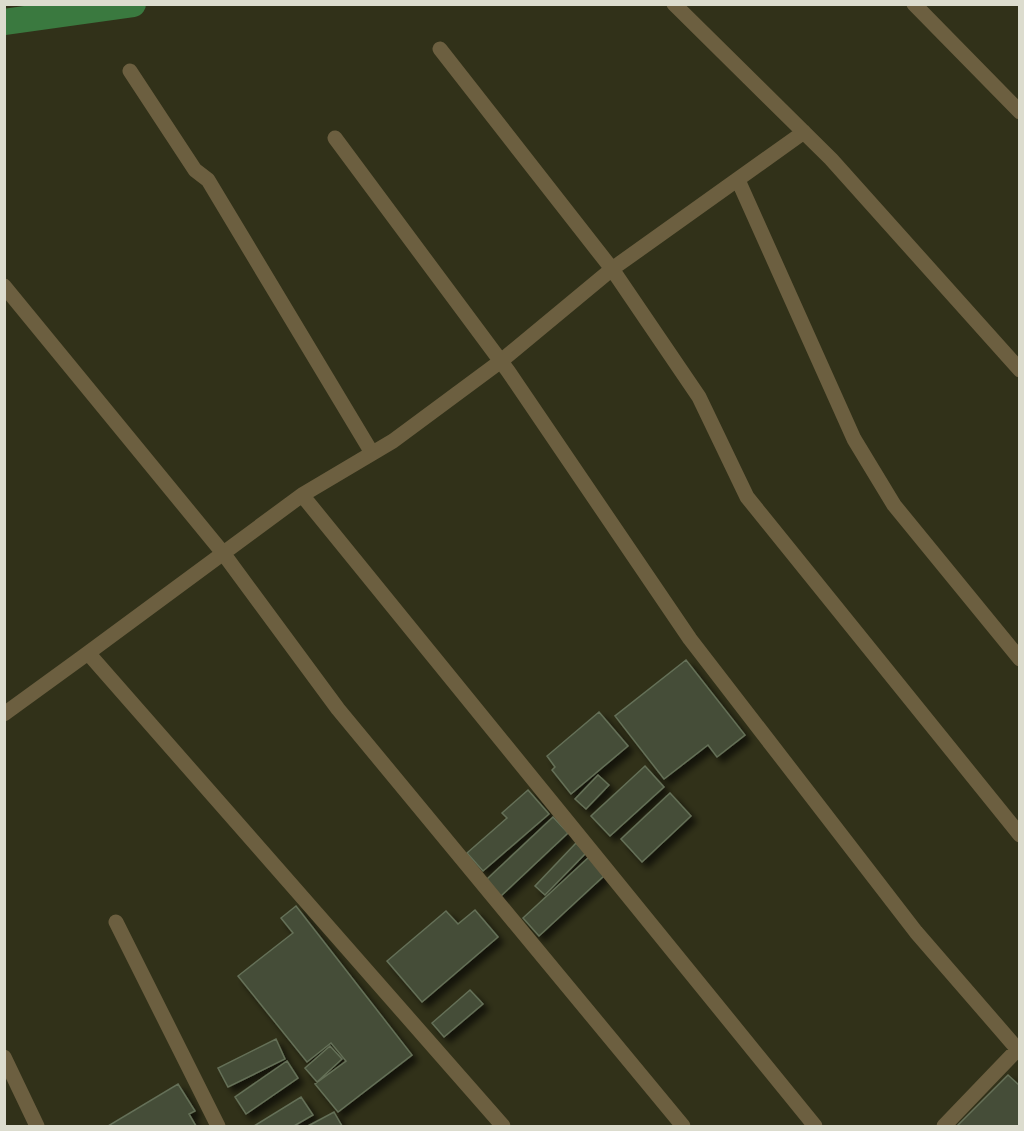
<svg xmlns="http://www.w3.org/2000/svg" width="1024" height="1131" viewBox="0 0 1024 1131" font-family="Montserrat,sans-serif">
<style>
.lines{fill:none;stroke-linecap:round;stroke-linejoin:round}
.canal{stroke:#3a793f;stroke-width:26}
.building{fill:#444e37;stroke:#657058;stroke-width:1.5;filter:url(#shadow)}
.minor{stroke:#6c5f40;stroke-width:15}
</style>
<defs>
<filter id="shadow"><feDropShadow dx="5.5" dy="5.5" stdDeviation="3" flood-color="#0009"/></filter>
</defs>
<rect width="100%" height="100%" fill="#313119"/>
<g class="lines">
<path class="canal" d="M4,22L133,4"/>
</g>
<path class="building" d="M686,660L745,735L717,757L708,745L664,779L615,716Z
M599,712L628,746L571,794L552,770L555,767L547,756Z
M645,766L664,787L610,836L591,816Z
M598,775L609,785L586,809L575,799Z
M528,790L549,814L483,871L467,853L507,818L502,813Z
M670,793L691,816L642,862L621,839Z
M553,817L568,833L501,896L486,880Z
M576,843L586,853L545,895L535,886Z
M589,857L605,875L539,936L523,918Z
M296,906L412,1055L338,1112L315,1084L346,1061L331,1043L307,1062L238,976L293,933L281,918Z
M475,910L498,937L422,1002L387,961L446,911L458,924Z
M470,990L483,1004L444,1037L432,1023Z
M276,1039L285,1059L228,1087L218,1068Z
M330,1046L342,1059L317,1082L305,1068Z
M287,1061L298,1078L246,1114L235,1097Z
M1008,1075L1020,1086V1126H957Z
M178,1084L195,1111L189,1114L196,1126H108Z
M301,1097L313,1115L294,1126H254Z
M334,1112L342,1126H308Z"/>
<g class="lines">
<path class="minor" d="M674,4L831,159L1020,370
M914,4L1020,112
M440,49L612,269L699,397L747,497L1020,835
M130,71L195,170L208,180L372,453
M335,138L508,371L690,639L916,932L1020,1052
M738,180L854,439L894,505L1020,659
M4,286L223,553L338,709L683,1126
M302,495L393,441L501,361L612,269L804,132
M4,714L88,653
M116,922L218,1126
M4,1057L37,1126
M503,1126L88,653L302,495L815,1126
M944,1126L1017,1050"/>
</g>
<rect width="1024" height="1131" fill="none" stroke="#dcdcce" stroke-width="12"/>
</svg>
